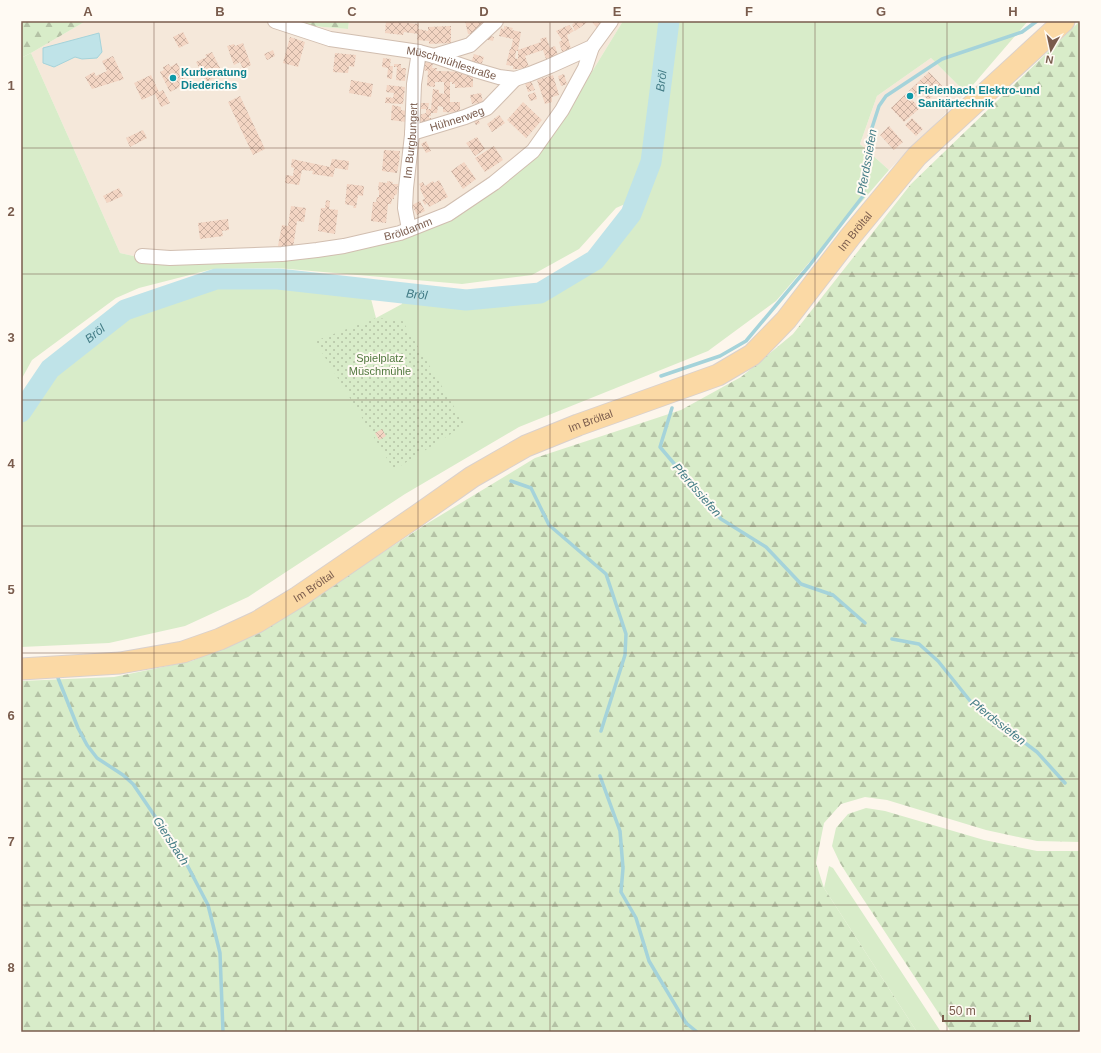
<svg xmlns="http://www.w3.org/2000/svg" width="1101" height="1053" viewBox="0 0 1101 1053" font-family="Helvetica,sans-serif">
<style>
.residential{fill:#f5e8da}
.green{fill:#d8ecc9}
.forest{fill:url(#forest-firs)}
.park{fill:url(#park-dots)}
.water{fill:#bfe3e8;stroke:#a5d3da}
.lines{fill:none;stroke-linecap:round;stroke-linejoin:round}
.stream{stroke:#a5d3da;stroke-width:3.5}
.river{stroke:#bfe3e8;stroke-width:21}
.building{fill:url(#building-cross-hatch);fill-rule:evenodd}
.minor-casing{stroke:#d1beb0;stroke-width:16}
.primary-casing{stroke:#dad1cd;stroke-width:23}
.minor{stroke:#fff;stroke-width:14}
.primary{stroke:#fbd9a5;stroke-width:21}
.grid{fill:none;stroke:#7a5c4d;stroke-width:1;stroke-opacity:0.55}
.culture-dot{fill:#0f9aa8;stroke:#fffaf3;stroke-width:1.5}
.labels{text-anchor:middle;stroke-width:4;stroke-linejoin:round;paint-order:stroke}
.street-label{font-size:11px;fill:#7a5c4d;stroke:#fffaf3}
.culture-label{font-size:11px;font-weight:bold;fill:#0d838f;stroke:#fffaf3;text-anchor:start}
.park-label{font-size:11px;fill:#537a41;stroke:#fffaf3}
.water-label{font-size:12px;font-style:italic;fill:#437c86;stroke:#fffaf3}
.neatline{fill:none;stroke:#7a5c4d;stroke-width:1.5}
.grid-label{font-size:13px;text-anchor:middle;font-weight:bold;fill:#7a5c4d}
</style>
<defs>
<pattern id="forest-firs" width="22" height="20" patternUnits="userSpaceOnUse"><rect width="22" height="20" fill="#d8ecc9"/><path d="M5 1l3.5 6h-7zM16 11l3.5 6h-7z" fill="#b4c2a5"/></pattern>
<pattern id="park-dots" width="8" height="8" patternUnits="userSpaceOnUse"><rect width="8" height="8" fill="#d8ecc9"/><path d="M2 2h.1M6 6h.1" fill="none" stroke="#b4c2a5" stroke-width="1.8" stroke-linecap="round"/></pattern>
<pattern id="building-cross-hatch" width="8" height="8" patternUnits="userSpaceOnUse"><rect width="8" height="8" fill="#f3d5c3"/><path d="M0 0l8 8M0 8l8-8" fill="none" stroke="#cab0a1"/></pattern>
</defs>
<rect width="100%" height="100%" fill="#fdf6ec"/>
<path class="residential" d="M86,21H251L348,29L349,21H623L560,124L449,216L340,251L147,259L120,253L31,53Z
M931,58L966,93L889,170L860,144L877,96Z"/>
<path class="green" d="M623,21H1028L966,93L931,58L877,96L860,144L889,170L776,301L708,351L519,427L405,494L248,597L185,626L109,643L21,647V424L54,372L125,315L215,283L280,286L370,295L376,318L402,304L403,297L463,305L541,296L599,264L636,217L648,194L616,208L579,249L532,275L462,284L277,268L213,269L139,288L116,298L32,360L21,380V58L31,53L120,253L147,259L276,257L449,216L560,124Z
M829,866L833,868L941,1032H917L824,888Z"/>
<path class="forest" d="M21,21H86L31,53L21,58Z
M251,21H349L348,29Z
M1080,21V842L1037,841L986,830L887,800L865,797L841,804L824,823L816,863L824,888L917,1032H21V681L114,677L192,661L263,631L428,523L535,458L681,410L741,377L793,334L911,184Z
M866,808L885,811L984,840L1037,851H1080V1032H951L852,882L840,863L832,846L836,828L848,814Z"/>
<path class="park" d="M376,318L402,320L465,425L394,470L315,341Z"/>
<path class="water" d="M99,33L102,52L97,58L82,59L75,57L54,67L43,63V48Z"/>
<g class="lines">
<path class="stream" d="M661,376L720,356L746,341L809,266L863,196L869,137L879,106L886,96L942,59L1022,32L1037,21
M672,408L660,447L721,519L766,547L801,584L833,595L865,623
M511,481L531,488L549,525L606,574L626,634L625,655L601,731
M892,639L919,644L938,661L971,702L1037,752L1065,783
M58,678L78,728L87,745L97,758L123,775L133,784L184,859L208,905L220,953L223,1032
M600,776L620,831L623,868L621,892L636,918L649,961L686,1023L697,1032"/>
<path class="river" id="s1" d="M21,412L50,369L125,310L216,279H278L466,300L540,293L595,260L631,214L651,162L669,21"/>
</g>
<path class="building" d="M386,21L419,24L418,29L428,31V27L451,26V43L429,44V41L417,40L418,34L404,32L403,35L385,33Z
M465,21H493L480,25L481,31L471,36L470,34H468Z
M576,21H589L575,31L572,25Z
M591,21H601L604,24L598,29Z
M569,25L574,31L567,35L572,52L563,55L559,42L562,40L556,31Z
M504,26L513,28L512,30L521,32L518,50L541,42L540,39L546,37L550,48L555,46L558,56L546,59L543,50L525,56L529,67L519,69H513V66L506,65L510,49H511L513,39L499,36L501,28L504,29ZM516,51H518V59L515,58Z
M183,32L189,43L179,48L173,37Z
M486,35L494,37L493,41L485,39Z
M290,37L305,42L298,67L283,63Z
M243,43L251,65L243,69L240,62L234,65L227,46L234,44L235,46Z
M273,50L275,56L267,60L264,54Z
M212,52L223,74L206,82L196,62L207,57L205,55Z
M335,53L356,55L354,67L349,66L348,73L333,72Z
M474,54L484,57L481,66L471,63Z
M113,56L124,79L92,89L85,77L94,72L96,76L107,71L102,61Z
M383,58L391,59L390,66H393L392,79L387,78L388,68L382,67Z
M423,62L433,63L432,68H437L436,71L473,72V87L455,88V84H452V82H450V102H460V113L443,112V107L438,106L437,113H431V116H429V118H431V122L421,125L419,115L426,113V109H418V103H429L428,109H431L433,89L439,90V93L444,94V82H435V87L427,86L428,71L422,70Z
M177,63L187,83L170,92L160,72L164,70L163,67L169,64L170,67Z
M394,64H401V68H406L405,81L396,80L397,67H394Z
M929,72L943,87L928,100L921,92L912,100L920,108L904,122L891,108Z
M564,74L567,84L561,86L558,76Z
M151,75L159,92L163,90L170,103L161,107L155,94L142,100L134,83Z
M553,75L559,95L552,97V102L545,104L537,80Z
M351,80L373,84L371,97L349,93Z
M531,81L535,90L528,92L525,83Z
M387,85L405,87L403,104L385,103L386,97L393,98L394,93L386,92Z
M535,92L537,99L530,101L528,95Z
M481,93L483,102L472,104L470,95Z
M240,96L265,149L253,155L228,102Z
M523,102L542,120L526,138L507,120Z
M392,105L401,107V110L407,111L406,122L391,120Z
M499,115L505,123L492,132L487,124Z
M912,118L923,129L916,136L905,125Z
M478,119L480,123L476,125L474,121Z
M889,126L903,142L894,150L880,135Z
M143,130L147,138L130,147L126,138Z
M477,137L485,149L475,156L466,143Z
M426,141L431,151L426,153L421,144Z
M494,146L503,160L485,172L475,158Z
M384,150L400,151L399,156H400L397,173L382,171Z
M292,159L330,167L332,159L349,161L348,170L335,168L333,177L312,174L313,171L302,170L299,185L285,183L286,175L293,176L294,168L291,167Z
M464,162L476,179L463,189L451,171Z
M439,180L448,197L429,207L427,203L425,205L422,200L425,199L420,189L421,188L419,184L423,182L425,186L433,181L434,183Z
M387,181L393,182L392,184H398L397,194L394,196V199H392L391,204H388L386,223L371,221L373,202H376L377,197H379V191L378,189L379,182L387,183Z
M347,184L364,186L363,196L358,195L356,208H353L354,206L345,204Z
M119,188L123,196L107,203L103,196Z
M326,200L330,201L329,209L338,210L335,234L318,231L321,208H325Z
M420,201L425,211L417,215L412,205Z
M291,206L306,208L304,222L297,221L293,248L278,246L282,225L288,226Z
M228,219L229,230L222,231L223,236L200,239L198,223Z
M382,429L386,436L379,440L375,433Z"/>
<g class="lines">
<g class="minor-casing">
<g id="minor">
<path id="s2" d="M275,21L330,39L419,52L434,56L475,70L499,77L515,79L530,74L550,66L592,47L611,21"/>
<path d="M434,56L470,45L496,21"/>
<path id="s3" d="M412,133L465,117L487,108L515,79"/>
<path id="s4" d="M409,229L405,208L406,188L412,135L414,84L419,52"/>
<path id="s5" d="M142,256L170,258L282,254L317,250L344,246L400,233L448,214L494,183L533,151L562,110L585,68L592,47"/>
</g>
</g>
<g class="primary-casing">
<g id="primary">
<path id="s6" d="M21,669L120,663L183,652L220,639L257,622L298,597L418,515L472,477L526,446L578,425L718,375L752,355L786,320L850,237L917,156L1064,21"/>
</g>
</g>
<use href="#minor" class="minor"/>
<use href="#primary" class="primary"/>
</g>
<path class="grid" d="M154,21V1032M286,21V1032M418,21V1032M550,21V1032M683,21V1032M815,21V1032M947,21V1032M21,148H1080M21,274H1080M21,400H1080M21,526H1080M21,653H1080M21,779H1080M21,905H1080"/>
<g class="culture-dot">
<circle cx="173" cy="78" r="4"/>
<circle cx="910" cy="96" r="4"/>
</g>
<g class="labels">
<g class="street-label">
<text dy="4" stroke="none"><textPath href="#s2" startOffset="182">Müschmühlestraße</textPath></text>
<text dy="4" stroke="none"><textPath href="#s3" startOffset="47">Hühnerweg</textPath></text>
<text dy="4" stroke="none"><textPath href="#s4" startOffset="89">Im Burgbungert</textPath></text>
<text dy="4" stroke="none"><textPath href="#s5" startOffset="269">Bröldamm</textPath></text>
<text dy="4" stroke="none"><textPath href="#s6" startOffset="970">Im Bröltal</textPath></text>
<text dy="4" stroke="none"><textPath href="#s6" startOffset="634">Im Bröltal</textPath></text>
<text dy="4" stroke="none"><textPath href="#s6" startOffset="310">Im Bröltal</textPath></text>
</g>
<g class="culture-label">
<text x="181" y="76">Kurberatung<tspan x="181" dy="13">Diederichs</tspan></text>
<text x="918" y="94">Fielenbach Elektro-und<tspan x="918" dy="13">Sanitärtechnik</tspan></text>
</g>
<g class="park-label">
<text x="380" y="362">Spielplatz<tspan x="380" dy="13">Müschmühle</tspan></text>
</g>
<g class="water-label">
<text dy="4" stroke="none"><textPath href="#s1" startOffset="829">Bröl</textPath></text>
<text transform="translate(867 162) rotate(-80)" y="4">Pferdssiefen</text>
<text dy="4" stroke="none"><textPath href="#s1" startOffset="445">Bröl</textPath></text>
<text dy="4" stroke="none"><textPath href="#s1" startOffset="109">Bröl</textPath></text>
<text transform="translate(697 490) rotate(49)" y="4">Pferdssiefen</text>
<text transform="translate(998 722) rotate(38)" y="4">Pferdssiefen</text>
<text transform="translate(171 841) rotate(57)" y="4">Giersbach</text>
</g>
</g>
<rect width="1101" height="1053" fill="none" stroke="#fffaf3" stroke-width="44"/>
<g transform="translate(1051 50) rotate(189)" stroke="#fffaf3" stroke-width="3" paint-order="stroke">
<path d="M0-3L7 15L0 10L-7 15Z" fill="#7a5c4d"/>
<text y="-6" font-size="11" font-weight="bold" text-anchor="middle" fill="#7a5c4d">N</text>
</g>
<path d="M943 1015v6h87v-6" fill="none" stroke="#7a5c4d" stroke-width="2"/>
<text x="949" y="1015" font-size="12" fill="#7a5c4d" stroke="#fffaf3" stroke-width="3" paint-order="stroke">50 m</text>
<rect x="22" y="22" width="1057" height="1009" class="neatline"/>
<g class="grid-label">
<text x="88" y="16">A</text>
<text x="220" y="16">B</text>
<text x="352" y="16">C</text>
<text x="484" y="16">D</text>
<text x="617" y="16">E</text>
<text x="749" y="16">F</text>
<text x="881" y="16">G</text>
<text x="1013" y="16">H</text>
<text x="11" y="90">1</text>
<text x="11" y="216">2</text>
<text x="11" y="342">3</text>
<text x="11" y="468">4</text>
<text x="11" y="594">5</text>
<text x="11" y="720">6</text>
<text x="11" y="846">7</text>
<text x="11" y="972">8</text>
</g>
</svg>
